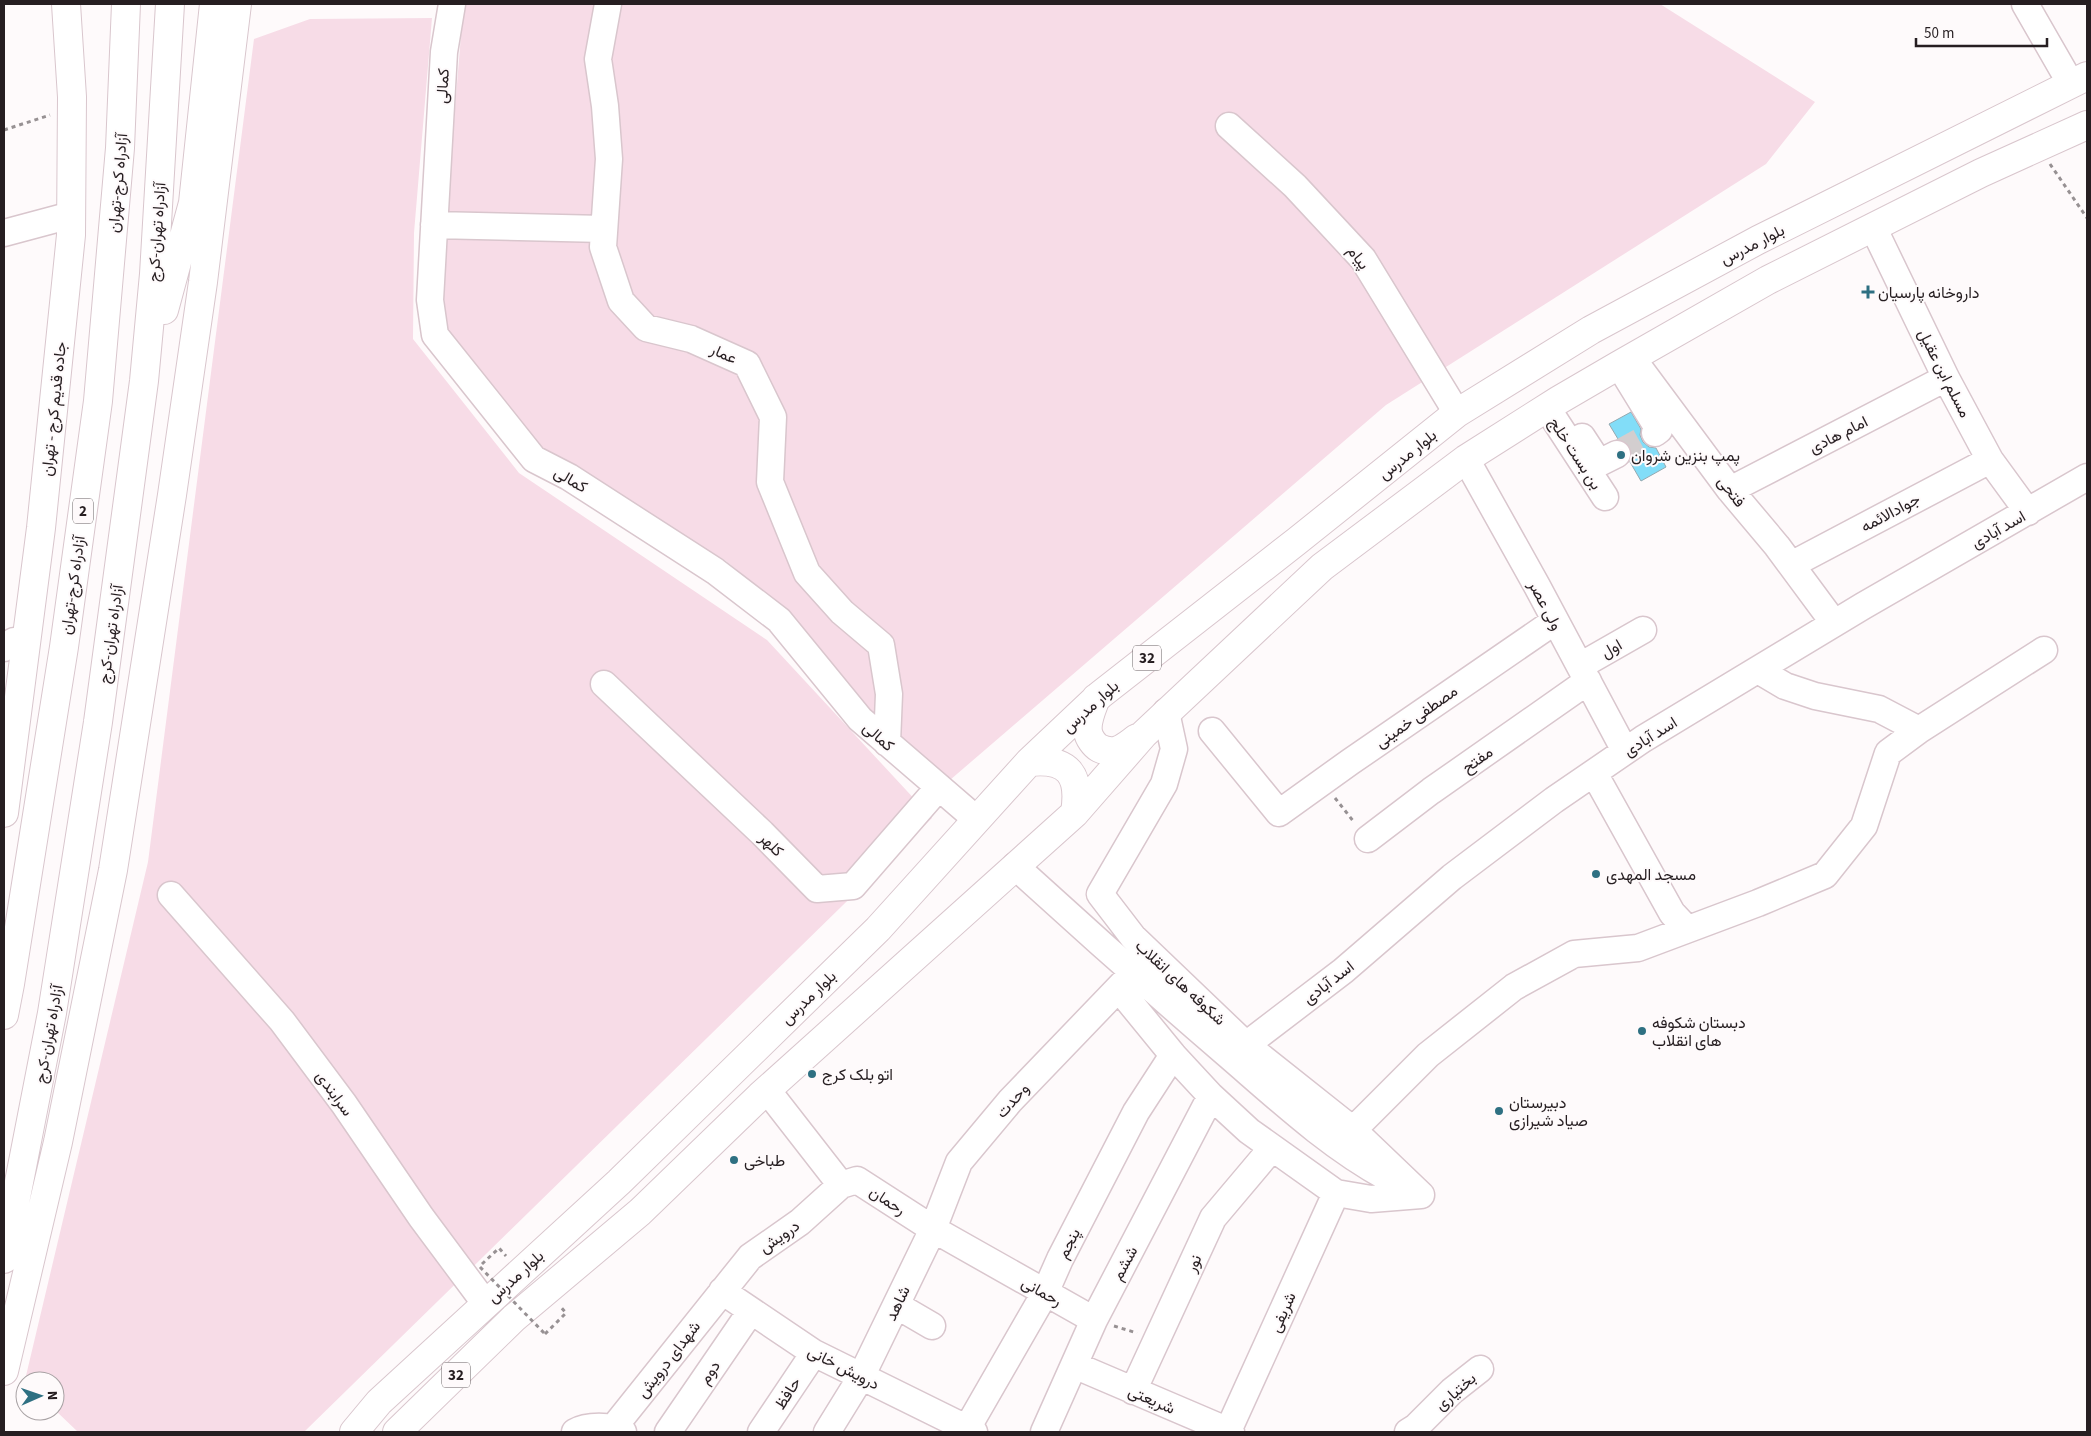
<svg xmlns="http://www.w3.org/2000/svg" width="2091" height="1436" viewBox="0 0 2091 1436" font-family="'Source Sans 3',Vazirmatn,sans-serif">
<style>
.green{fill:#f7dce7}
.building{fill:#82ddf8;stroke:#95a9b0}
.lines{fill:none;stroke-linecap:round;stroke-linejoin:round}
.minor-tunnel{stroke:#d3cecf;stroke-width:26;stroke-dasharray:26 13;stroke-linecap:butt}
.minor-casing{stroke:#d9c6cd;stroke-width:29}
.highway-casing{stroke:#d9c6cd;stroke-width:30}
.path{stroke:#979193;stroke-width:3;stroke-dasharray:4 4;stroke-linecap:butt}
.minor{stroke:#fff;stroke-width:26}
.highway{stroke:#fff;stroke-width:28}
.path-bridge{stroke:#979193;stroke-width:3;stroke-dasharray:4 4;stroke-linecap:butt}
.poi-dot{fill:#2e7082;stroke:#fefafb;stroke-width:2}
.labels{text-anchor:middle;stroke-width:4;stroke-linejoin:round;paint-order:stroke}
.shield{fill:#fefafb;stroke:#676062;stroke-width:1}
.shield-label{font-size:15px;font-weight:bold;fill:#261e21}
.street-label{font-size:16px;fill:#261e21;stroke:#fefafb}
.poi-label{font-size:16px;fill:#261e21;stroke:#fefafb;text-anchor:start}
</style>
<rect width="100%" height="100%" fill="#fefafb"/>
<path class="green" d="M466,4H1660L1815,102L1766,164L1386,405L950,780L877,718L782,607L726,561L542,449L446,327L444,297L452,145L461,35Z
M432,18L414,233L413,339L519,473L767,640L932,818L304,1432H78L55,1410V1381L25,1380L148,862L254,39L310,19Z"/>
<path class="building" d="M1631,412L1641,429L1640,435L1643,442L1649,447L1656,448L1666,467L1641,481L1630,462L1632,454L1630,447L1625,441L1618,439L1609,424Z"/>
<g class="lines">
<path class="minor-tunnel" d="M1617,454L1655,433"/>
<g class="minor-casing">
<path id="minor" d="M452,4L444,52L430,300L435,335L534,459L569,477L715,571L779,620L860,719L976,819
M608,4L598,59L605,106L609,159L603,247L621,301L646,328L691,339L747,364L773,417L770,482L807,573L842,612L881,645L889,694L887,743
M2025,4L2071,84
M1229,126L1295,186L1363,259L1457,413
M434,225L604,229
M1873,227L1946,378L1990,460L2028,512
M4,233L60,218
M1632,358L1730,490L1777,546L1834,623
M1624,373L1659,430L1655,433
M1547,408L1605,497
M1582,437L1599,463L1617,454
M1466,459L1537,586L1625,751
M1730,490L1946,378
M1791,565L1990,460
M4,648L14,641
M1580,666L1643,630
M1758,670L1785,686L1815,696L1879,709L1919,730
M604,684L762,833L817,889L853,886L939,787
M1166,712L1174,749L1164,784L1100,894L1133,937L1246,1045L1353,1130L1421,1195
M1212,731L1279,813L1350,762L1555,621
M1594,773L1672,913L1687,929
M1368,839L1431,791L1588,681
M1015,866C1085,930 1156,993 1228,1055C1279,1099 1329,1146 1388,1178
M171,895L282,1021L344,1104L421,1217L485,1303
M1119,989L1173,1055L1211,1096L1249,1131L1336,1193L1371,1199L1421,1195
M1246,1045L1343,971L1452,877L1554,800L1643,739L1863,606L2087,477
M767,1090L841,1185
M1353,1130L1428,1055L1514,987L1574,954L1638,948L1758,903L1825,875L1864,826L1888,753L1919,730L2044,650
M722,1291L814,1353L974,1432
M896,1305L932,1326
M1074,1365L1231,1432
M1133,1391L1213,1218L1272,1148
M614,1427L750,1257L800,1222L841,1185L857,1180L933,1229L1094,1320
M1228,1431L1336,1193
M575,1432C587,1425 611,1425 623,1432
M668,1432L751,1311
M761,1432L814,1353
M827,1432L861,1377L933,1229L959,1162L1010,1101L1133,973
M965,1432L1045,1293L1060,1259L1136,1112L1173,1055
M1044,1432L1094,1320L1211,1096
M1408,1432L1416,1427L1452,1391L1480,1369"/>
</g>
<g class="highway-casing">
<path id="highway" d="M164,310L193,203L214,4
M1096,698C1092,709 1086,721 1088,732C1089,738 1094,745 1099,748C1116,756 1123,748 1137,738
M1029,762C1068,758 1081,774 1075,813
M4,813L41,528L71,235L72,97L66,4
M4,1015L10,984L64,647L98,401L120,148L126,4
M4,1259L52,1013L98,722L144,381L154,274L170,4
M4,1371L58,1142L113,870L172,495L203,282L237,4
M354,1432L379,1402L619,1182L878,929L1029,762L1100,695L1297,541L1457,413L1591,330L1758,240L2087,76
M397,1432L514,1318L640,1212L760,1096L1075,813L1144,734L1322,567L1466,459L1559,400L1619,365L1768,280L1981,173L2087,125"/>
</g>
<path class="path" d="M4,130L50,115
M2050,164L2087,218
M1335,798L1354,822
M482,1264L499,1248L506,1256
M1114,1326L1137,1333
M545,1334L566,1313L560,1306"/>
<use href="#minor" class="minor"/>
<use href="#highway" class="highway"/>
<path class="path-bridge" d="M480,1267L545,1334"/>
</g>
<g class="poi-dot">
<path d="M1865.5 284.5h5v5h5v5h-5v5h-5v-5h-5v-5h5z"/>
<circle cx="1621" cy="455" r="5"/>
<circle cx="1596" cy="874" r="5"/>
<circle cx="1642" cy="1031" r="5"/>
<circle cx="812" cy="1074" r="5"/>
<circle cx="1499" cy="1111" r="5"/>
<circle cx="734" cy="1160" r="5"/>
</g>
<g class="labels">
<g class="shield">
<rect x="73" y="498.5" width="20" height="25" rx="4"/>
<rect x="1133" y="645.5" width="28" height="25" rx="4"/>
<rect x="442" y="1362.5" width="28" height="25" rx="4"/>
</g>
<g class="shield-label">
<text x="83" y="516">2</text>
<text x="1147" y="663">32</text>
<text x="456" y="1380">32</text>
</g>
<g class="street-label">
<text transform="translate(442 86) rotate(-87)" y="6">کمالی</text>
<text transform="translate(117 183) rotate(-85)" y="6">آزادراه کرج-تهران</text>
<text transform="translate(156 232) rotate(-86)" y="6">آزادراه تهران-کرج</text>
<text transform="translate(1752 244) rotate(-27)" y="6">بلوار مدرس</text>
<text transform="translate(1359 257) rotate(52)" y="6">پیام</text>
<text transform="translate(724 353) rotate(24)" y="6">عمار</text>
<text transform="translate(1945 373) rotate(63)" y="6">مسلم ابن عقیل</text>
<text transform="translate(53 409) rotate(-84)" y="6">جاده قدیم کرج - تهران</text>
<text transform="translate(1838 434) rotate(-27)" y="6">امام هادی</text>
<text transform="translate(1576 453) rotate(57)" y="6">بن بست خلج</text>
<text transform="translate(1407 454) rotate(-39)" y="6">بلوار مدرس</text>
<text transform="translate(571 479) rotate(30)" y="6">کمالی</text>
<text transform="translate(1732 491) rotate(52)" y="6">فتحی</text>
<text transform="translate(1890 512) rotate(-28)" y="6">جوادالائمه</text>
<text transform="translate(1998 529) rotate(-30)" y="6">اسد آبادی</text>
<text transform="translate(72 585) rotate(-82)" y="6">آزادراه کرج-تهران</text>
<text transform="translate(1546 605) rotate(62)" y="6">ولی عصر</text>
<text transform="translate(110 634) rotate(-82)" y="6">آزادراه تهران-کرج</text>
<text transform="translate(1611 648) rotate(-30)" y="6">اول</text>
<text transform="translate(1090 706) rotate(-42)" y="6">بلوار مدرس</text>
<text transform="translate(1416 716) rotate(-35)" y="6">مصطفی خمینی</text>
<text transform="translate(879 736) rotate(41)" y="6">کمالی</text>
<text transform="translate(1650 736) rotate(-32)" y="6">اسد آبادی</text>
<text transform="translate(1477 759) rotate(-35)" y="6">مفتح</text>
<text transform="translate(772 844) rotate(45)" y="6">کلهر</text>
<text transform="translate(1181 982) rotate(43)" y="6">شکوفه های انقلاب</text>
<text transform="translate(1328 982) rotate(-38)" y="6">اسد آبادی</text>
<text transform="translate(808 997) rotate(-44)" y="6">بلوار مدرس</text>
<text transform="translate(48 1034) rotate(-80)" y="6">آزادراه تهران-کرج</text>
<text transform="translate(335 1093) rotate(54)" y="6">سرابندی</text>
<text transform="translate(1012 1100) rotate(-48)" y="6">وحدت</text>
<text transform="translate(888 1200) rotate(33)" y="6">رحمان</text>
<text transform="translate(779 1236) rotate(-35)" y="6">درویش</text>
<text transform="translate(1068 1243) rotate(-63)" y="6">پنجم</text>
<text transform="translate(1124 1263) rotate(-62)" y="6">ششم</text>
<text transform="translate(1193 1263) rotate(-66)" y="6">نور</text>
<text transform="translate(515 1276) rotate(-42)" y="6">بلوار مدرس</text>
<text transform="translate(1042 1291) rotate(29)" y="6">رحمانی</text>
<text transform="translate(897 1303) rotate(-64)" y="6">شاهد</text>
<text transform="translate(1282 1312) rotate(-66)" y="6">شریفی</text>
<text transform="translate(668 1359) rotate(-52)" y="6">شهدای درویش</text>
<text transform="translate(844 1367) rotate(27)" y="6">درویش خانی</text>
<text transform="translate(709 1372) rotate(-56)" y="6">دوم</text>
<text transform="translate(1455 1391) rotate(-41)" y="6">بختیاری</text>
<text transform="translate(787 1393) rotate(-57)" y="6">حافظ</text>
<text transform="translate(1152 1399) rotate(23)" y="6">شریعتی</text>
</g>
<g class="poi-label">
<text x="1878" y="298">داروخانه پارسیان</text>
<text x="1631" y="461">پمپ بنزین شروان</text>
<text x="1606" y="880">مسجد المهدی</text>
<text x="1652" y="1028">دبستان شکوفه<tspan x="1652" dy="18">های انقلاب</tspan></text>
<text x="822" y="1080">اتو بلک کرج</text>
<text x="1509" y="1108">دبیرستان<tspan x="1509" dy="18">صیاد شیرازی</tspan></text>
<text x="744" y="1166">طباخی</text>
</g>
</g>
<rect width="2091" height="1436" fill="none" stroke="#261e21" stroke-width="10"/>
<g transform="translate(40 1396) rotate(88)"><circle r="24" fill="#fefafb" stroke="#a8a2a4"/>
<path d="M0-4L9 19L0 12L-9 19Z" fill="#2e7082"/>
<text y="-8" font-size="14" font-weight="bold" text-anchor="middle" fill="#261e21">N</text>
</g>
<path d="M1916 38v8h131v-8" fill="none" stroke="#261e21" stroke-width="2.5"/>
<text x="1924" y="38" font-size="15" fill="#261e21" stroke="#fefafb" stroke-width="4" paint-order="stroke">50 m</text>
</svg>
